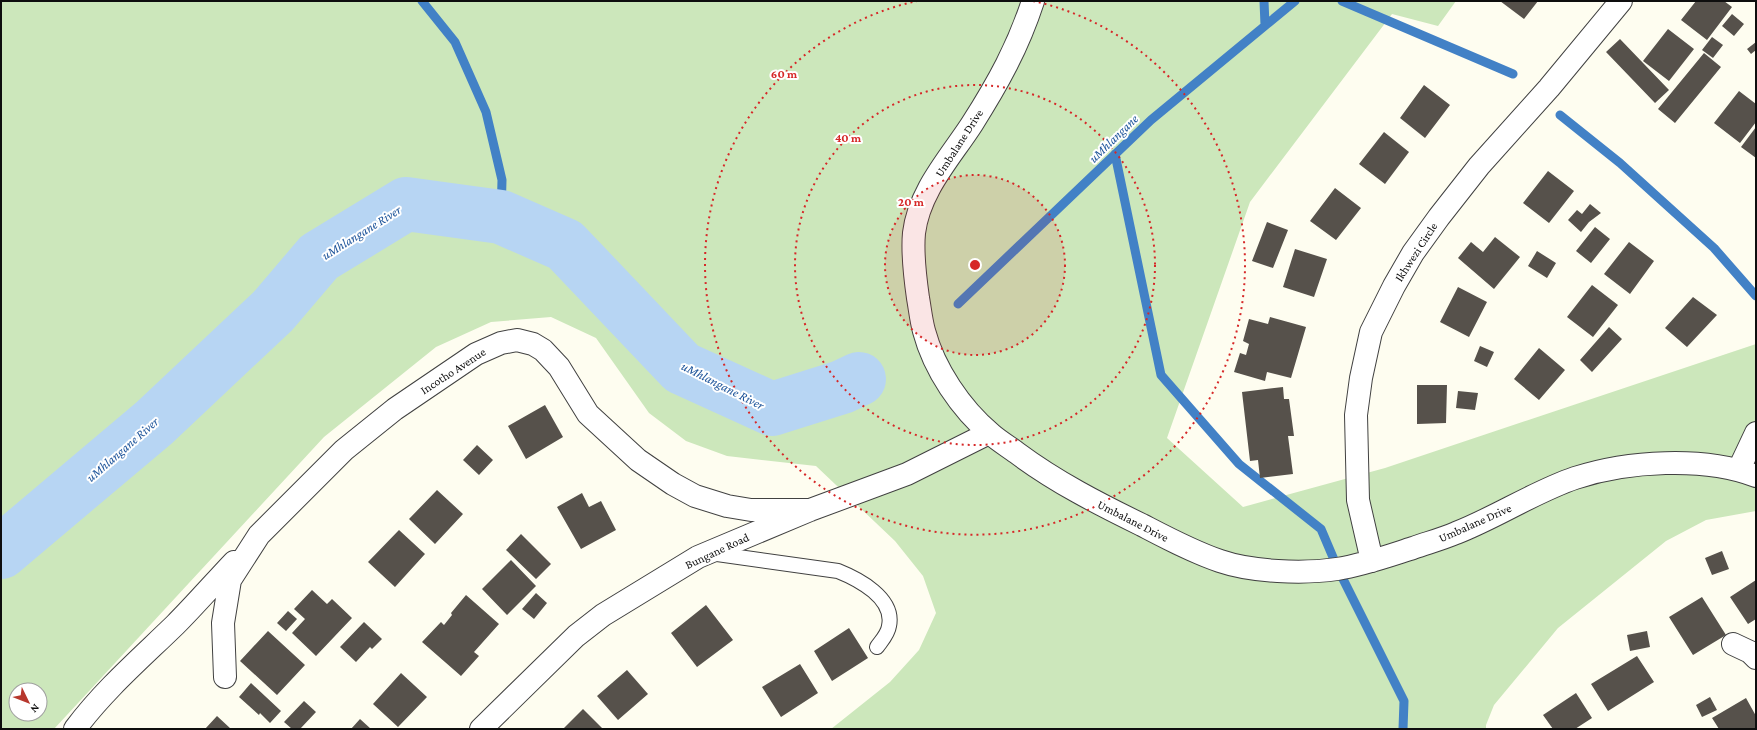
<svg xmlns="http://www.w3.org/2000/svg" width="1757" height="730" viewBox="0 0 1757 730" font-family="'Crimson Pro',serif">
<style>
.green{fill:#cce7bb;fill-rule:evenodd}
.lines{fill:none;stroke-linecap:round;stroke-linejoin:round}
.stream{stroke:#4281c6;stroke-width:9}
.river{stroke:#b7d5f3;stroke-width:54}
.building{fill:#56514b}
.lane-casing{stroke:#414141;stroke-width:16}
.street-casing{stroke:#414141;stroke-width:24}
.lane{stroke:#fff;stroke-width:14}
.street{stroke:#fff;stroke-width:22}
.ring{fill:none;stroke:#d62828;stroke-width:2;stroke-dasharray:2 4}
.labels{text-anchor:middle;stroke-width:4;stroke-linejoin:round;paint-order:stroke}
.street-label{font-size:12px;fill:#0e0e0e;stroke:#fff}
.water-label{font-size:13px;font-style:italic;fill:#1d549a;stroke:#fff}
.centre{fill:#d62828;stroke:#fff;stroke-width:2}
.ring-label{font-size:12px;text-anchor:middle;font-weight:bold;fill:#d62828;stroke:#fff;stroke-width:4;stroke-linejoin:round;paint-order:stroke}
</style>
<rect width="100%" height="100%" fill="#fefdf0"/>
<path class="green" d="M1,1H1456L1438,26L1392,14L1250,202L1167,438L1243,507L1385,468L1756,344V511L1706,520L1666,541L1558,628L1494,705L1486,725V729H831L890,682L919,650L936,613L923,576L895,541L816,466L727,456L686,441L649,413L596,338L551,317L491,322L436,347L324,437L54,729H1ZM16,690H40V714H16Z"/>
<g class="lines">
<path class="stream" d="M422,1L455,42L486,112L502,180L501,217
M1264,1L1265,25
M1342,1L1513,74
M1560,115L1620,163L1714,248L1756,296
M1115,154L1161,375L1239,464L1321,529L1338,569L1404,701L1403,729
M958,304L1151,120L1295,1"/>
<path class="river" d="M1,552L154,423L273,311L319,257L406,204L501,217L565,245L682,368L772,409L842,387L859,379"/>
</g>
<path class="building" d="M1500,1H1538L1524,19Z
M1696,1H1724L1732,7L1707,40L1681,20Z
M1732,14L1744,24L1734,36L1722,26Z
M1668,29L1694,49L1669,81L1643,61Z
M1712,37L1723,45L1713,58L1702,50Z
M1620,39L1669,90L1655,103L1606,52Z
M1756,42V50L1751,54L1747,49Z
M1704,53L1721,67L1675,123L1658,109Z
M1424,85L1450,105L1425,138L1400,118Z
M1739,91L1756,104V122L1740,143L1714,123Z
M1756,127V158L1741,147Z
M1384,132L1409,152L1385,184L1359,164Z
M1548,171L1574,191L1549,223L1523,203Z
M1335,188L1361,208L1336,240L1310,221Z
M1590,204L1601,213L1589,222L1581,232L1568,220L1577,210L1582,214Z
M1267,222L1288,230L1273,268L1252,261Z
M1595,227L1610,239L1591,263L1576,251Z
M1495,237L1520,257L1494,289L1458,258L1471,242L1483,252Z
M1629,242L1654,261L1630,294L1604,274Z
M1295,249L1327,259L1314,297L1283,287Z
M1537,251L1556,263L1547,278L1528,266Z
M1592,285L1618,305L1593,337L1567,317Z
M1458,287L1487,302L1469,337L1440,322Z
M1693,297L1717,315L1687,347L1665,328Z
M1270,317L1306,327L1291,378L1267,372L1265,381L1234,372L1240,353L1246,355L1249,344L1243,341L1249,319L1268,324Z
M1609,327L1622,339L1592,372L1580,360Z
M1480,346L1494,352L1487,367L1474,361Z
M1539,348L1565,370L1539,400L1514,379Z
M1417,385H1447L1446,423L1417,424Z
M1283,387L1284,399H1289L1294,436H1288L1293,474L1260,478L1258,460L1250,461L1242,392Z
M1458,391L1478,393L1475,410L1456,408Z
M545,405L563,437L526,459L508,426Z
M477,445L493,460L479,475L463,460Z
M437,490L463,514L435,544L409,519Z
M582,493L589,507L601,501L616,530L581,549L557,507Z
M399,530L425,554L395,587L368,562Z
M521,534L551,564L536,579L506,550Z
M1722,551L1729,569L1712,575L1705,558Z
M511,560L536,586L507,615L482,589Z
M1756,580V619L1748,624L1730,597Z
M312,590L327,604L332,599L352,618L316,656L292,633L305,619L294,609Z
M536,593L547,603L534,619L522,609Z
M466,595L499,624L474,652L479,656L461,676L422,642L441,622L444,625L452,615L451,613Z
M1702,597L1726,635L1693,655L1669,617Z
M706,605L733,640L697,667L671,633Z
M288,611L297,619L286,631L277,623Z
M364,622L382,639L372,649L370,647L356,662L340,647Z
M849,628L868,658L832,681L814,651Z
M268,631L305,665L277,695L240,661Z
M1647,631L1650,647L1630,651L1627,635Z
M1637,656L1654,682L1608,711L1591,684Z
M800,664L818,693L781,717L762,687Z
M627,670L648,694L618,720L597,696Z
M401,673L427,697L398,727L373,704Z
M251,683L281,711L270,723L260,713L259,715L239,697Z
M1576,693L1592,718L1575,729H1553L1543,715Z
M1710,697L1717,710L1702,717L1696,705Z
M1746,698L1756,716V729H1719L1712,718Z
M304,701L316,712L300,729H292L284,722Z
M583,709L603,729H563Z
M217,716L231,729H205Z
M360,719L371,729H351Z"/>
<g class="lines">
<g class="lane-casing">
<path id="lane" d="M710,553L838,571C858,579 895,598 889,626C888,634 882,640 877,647"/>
</g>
<g class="street-casing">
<path id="street" d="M1033,1C1018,47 998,83 972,124C950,158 919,191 914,233C912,254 915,277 918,298C920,309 921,320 924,331C934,369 961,409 991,434C999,441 1009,447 1017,453C1056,482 1099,504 1142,525C1167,538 1193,552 1220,561C1252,572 1303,574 1337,569C1363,565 1388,556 1413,548C1427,543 1442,539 1456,533C1497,517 1534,492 1575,478C1627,461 1704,456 1756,476
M1739,469L1756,433
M1372,561L1358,500L1356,415L1361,378L1371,332L1394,286L1413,253L1439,217L1479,166L1549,88L1621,1
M1733,644L1750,652L1756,658
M225,677L223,623L230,580L259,535L344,450L395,409L476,354L501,343L517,340L533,344L543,350L559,367L588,414L638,460L673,484L695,496L727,506L751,510H810
M75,729C104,690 140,659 175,625C195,605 214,583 234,562
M481,729L576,636L603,615L698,557L810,510L907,474L989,433"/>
</g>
<use href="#lane" class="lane"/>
<use href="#street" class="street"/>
</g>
<circle cx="975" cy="265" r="90" fill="#d62828" fill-opacity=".12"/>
<g class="ring">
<circle cx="975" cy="265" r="90"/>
<circle cx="975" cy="265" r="180"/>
<path d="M1033 1A270 270 0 1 1 917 1"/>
</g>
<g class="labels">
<g class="street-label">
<text transform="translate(959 143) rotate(-57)" y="4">Umbalane Drive</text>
<text transform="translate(1416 252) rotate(-57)" y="4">Ikhwezi Circle</text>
<text transform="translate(453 371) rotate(-33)" y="4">Incotho Avenue</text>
<text transform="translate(1133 521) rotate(27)" y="4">Umbalane Drive</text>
<text transform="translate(1475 523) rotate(-24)" y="4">Umbalane Drive</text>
<text transform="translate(717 551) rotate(-25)" y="4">Bungane Road</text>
</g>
<g class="water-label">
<text transform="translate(1113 138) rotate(-44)" y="5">uMhlangane</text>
<text transform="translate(361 232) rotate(-32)" y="5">uMhlangane River</text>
<text transform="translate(723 385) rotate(27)" y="5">uMhlangane River</text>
<text transform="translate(122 449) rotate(-41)" y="5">uMhlangane River</text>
</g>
</g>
<circle cx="975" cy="265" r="6" class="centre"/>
<g class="ring-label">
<text x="784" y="78">60 m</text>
<text x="848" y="142">40 m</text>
<text x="911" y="206">20 m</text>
</g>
<rect width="1757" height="730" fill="none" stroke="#0e0e0e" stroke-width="4"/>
<g transform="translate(28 702) rotate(133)"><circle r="19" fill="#ffffff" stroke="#9f9f9f"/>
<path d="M0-3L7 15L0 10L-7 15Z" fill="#b7372d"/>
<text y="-6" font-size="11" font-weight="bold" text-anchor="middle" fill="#0e0e0e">N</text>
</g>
</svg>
